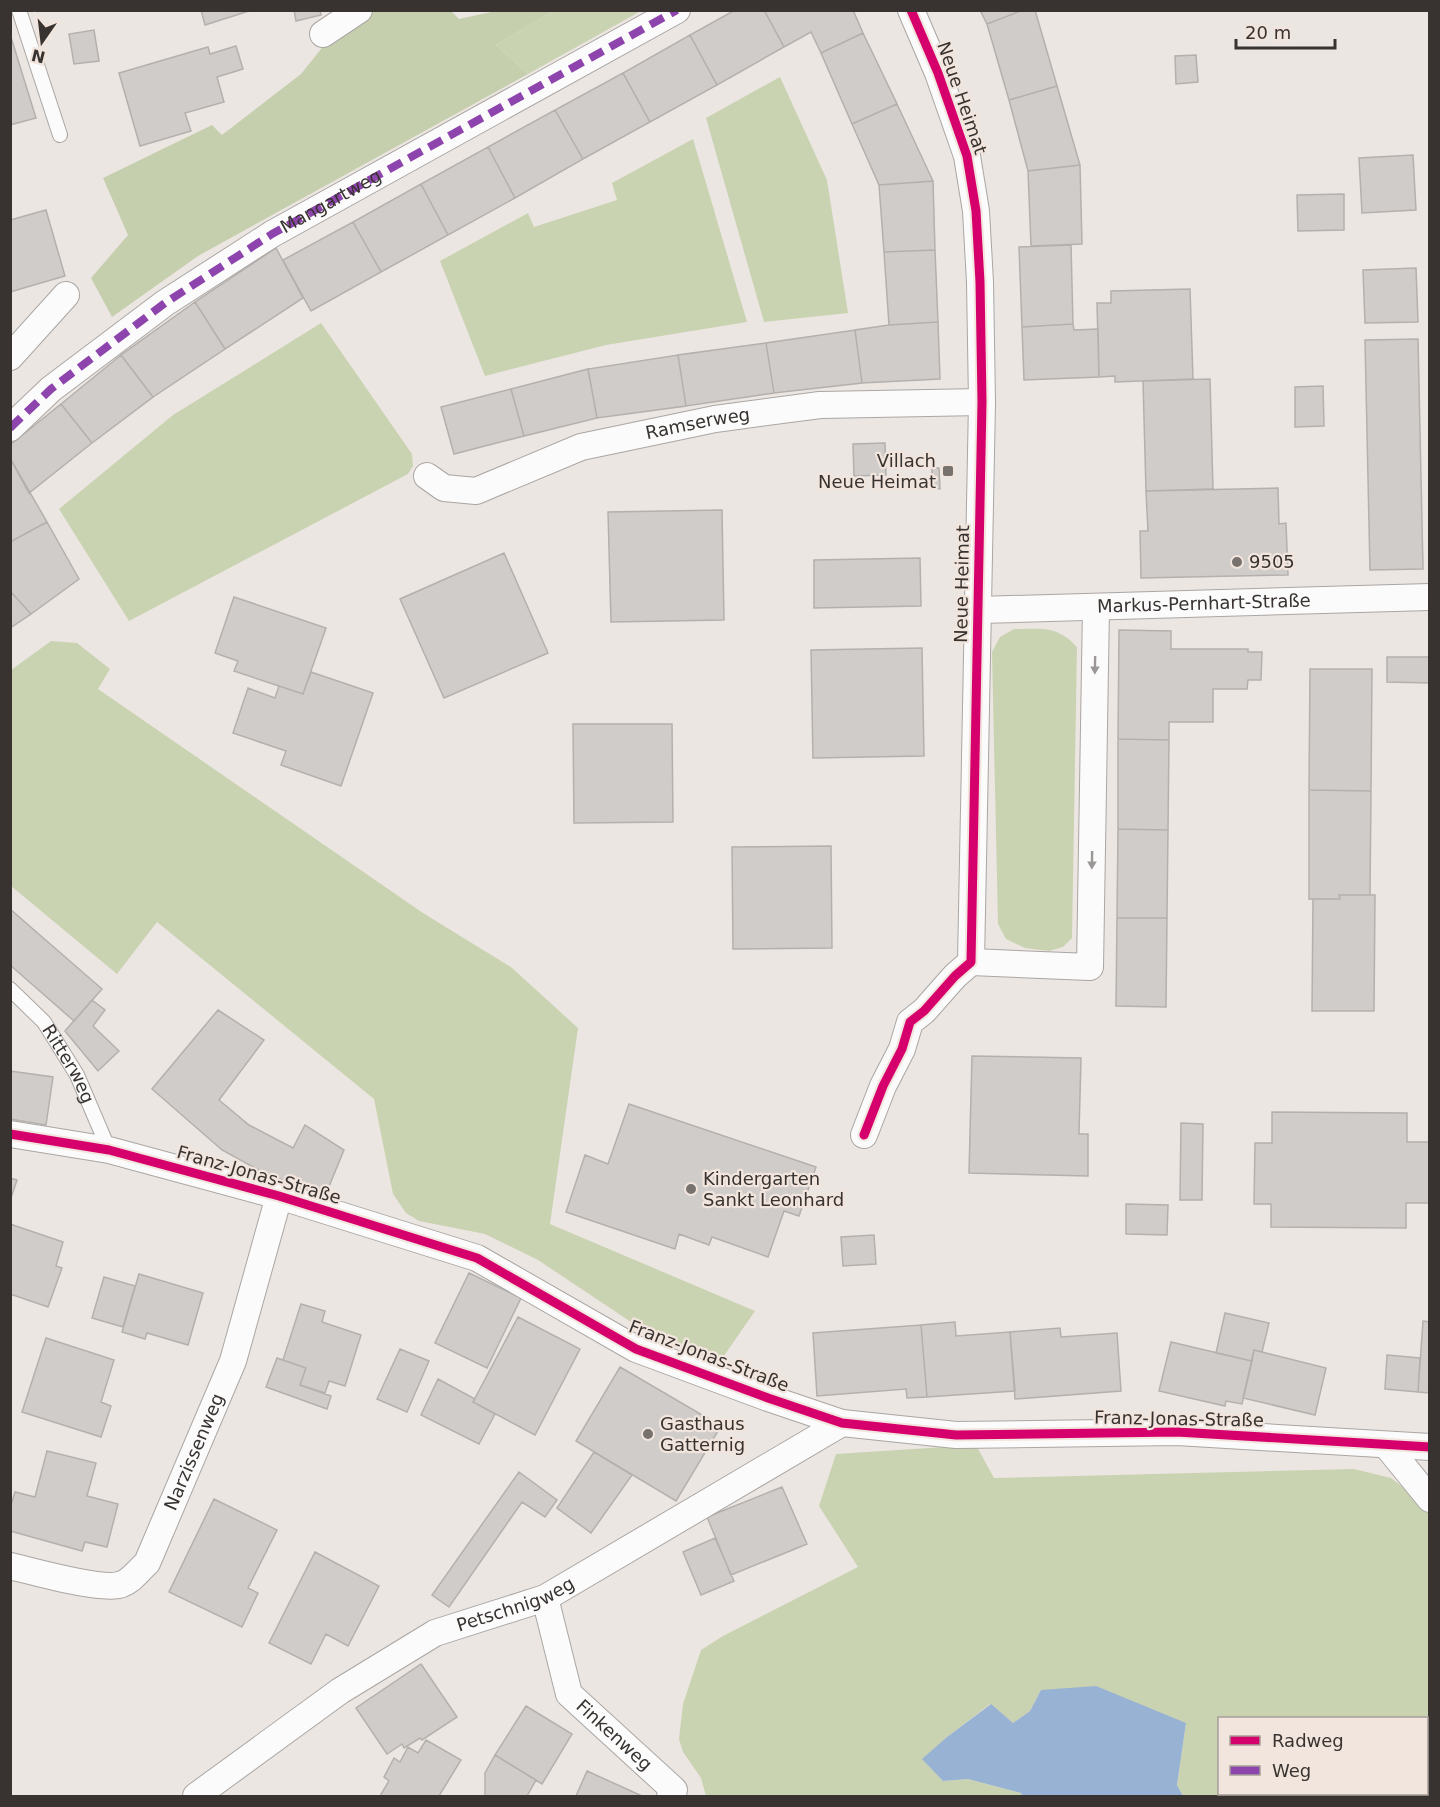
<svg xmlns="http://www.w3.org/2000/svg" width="1440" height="1807" viewBox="0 0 1440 1807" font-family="'DejaVu Sans',sans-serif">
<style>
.green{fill:#cad3b1;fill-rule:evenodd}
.forest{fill:#c6cfad}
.water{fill:#98b2d3}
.building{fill:#d0ccc9;stroke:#b4b0ad;stroke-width:1.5}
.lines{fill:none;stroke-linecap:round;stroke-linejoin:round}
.service-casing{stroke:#aaa6a3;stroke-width:16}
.minor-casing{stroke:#aaa6a3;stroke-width:28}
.service{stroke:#fcfbfb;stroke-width:14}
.minor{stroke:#fcfbfb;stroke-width:26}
.quiet{stroke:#8e44ad;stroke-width:8;stroke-dasharray:15 8;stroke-linecap:butt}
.cycleway-casing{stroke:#f1e5dd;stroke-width:13}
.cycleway{stroke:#d6006c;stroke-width:9}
.oneway{fill:#9a9796}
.poi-dot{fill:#77726e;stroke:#f1e5dd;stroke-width:2}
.labels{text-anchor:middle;stroke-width:4.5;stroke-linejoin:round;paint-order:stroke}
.street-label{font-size:18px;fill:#383330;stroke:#f1e5dd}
.poi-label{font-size:18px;fill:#383330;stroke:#f1e5dd;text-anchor:start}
</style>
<rect width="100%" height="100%" fill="#ece6e2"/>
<path class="green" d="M553,11H641L528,74L496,45Z
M780,77L827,180L848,313L764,322L706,118Z
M693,139L747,322L606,345L485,376L440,261L528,213L534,227L617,200L612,183Z
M321,323L412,454L413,466L408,474L129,621L59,509L173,415Z
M1014,629C1042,629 1057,625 1077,647L1072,938L1063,947L1049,951L1025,948L1006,939L998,924L992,652L1000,637Z
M51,641L77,643L110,669L98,689L423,913L511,967L578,1028L550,1224L755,1311L719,1363L640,1328L538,1260L485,1234L419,1221L406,1213L393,1194L374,1099L157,922L117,974L11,886V670Z
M976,1445L994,1478L1354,1469L1391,1478L1414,1496L1429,1515V1796H1183L1177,1785L1186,1723L1041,1690L1030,1711L1013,1723L990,1704L947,1737L923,1759L943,1781L968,1779L1021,1793L1022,1796H706L701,1778L683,1752L679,1739L683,1704L701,1650L723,1636L858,1567L819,1506L836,1454ZM1220,1718H1426V1794H1220Z"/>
<path class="forest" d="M373,11H451L459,19L496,11H553L496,45L528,74L198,256L112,317L91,278L128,235L103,178L212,125L222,135L301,74L325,44Z"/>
<path class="water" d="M1096,1686L1186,1723L1177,1785L1183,1796H1022L1021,1793L968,1779L943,1781L922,1759L947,1737L991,1704L1013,1723L1030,1711L1041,1690Z"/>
<path class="building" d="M201,10H252L205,25Z
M294,10H320L321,15L296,21Z
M735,10H764L784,47L717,85L690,35Z
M764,10H853L863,33L821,53L811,32L784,47Z
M980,10H1023L987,24Z
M1023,10H1035L1057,86L1009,100L987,24Z
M94,30L99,61L74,64L69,34Z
M863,33L897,104L852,124L821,53Z
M10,34L36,118L10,125Z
M690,35L717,85L650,122L623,73Z
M236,46L243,69L217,77L224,102L185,113L191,131L140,146L119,73L208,47L210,54Z
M1196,55L1198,82L1176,84L1175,56Z
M623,73L650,122L583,159L555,110Z
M1057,86L1080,165L1028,171L1009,100Z
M897,104L933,181L879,185L852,124Z
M555,110L583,159L515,198L488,147Z
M488,147L515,198L448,235L421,184Z
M1413,155L1416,210L1362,213L1359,158Z
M1080,165L1082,244L1031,246L1028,171Z
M933,181L935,250L884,252L879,185Z
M421,184L448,235L381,272L353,222Z
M1344,194V230L1298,231L1297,195Z
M46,210L65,276L10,292V220Z
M353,222L381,272L311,311L283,260Z
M1071,245L1073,324L1022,327L1019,247Z
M276,248L303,298L225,349L195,302Z
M935,250L938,322L889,325L884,252Z
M1416,268L1418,322L1365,323L1363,270Z
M1190,289L1193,379L1115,382V376L1099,377L1097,303H1111V291Z
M195,302L225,349L153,397L121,355Z
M938,322L940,379L862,383L855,330L889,325Z
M1073,324L1074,330L1098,329L1099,377L1024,380L1022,327Z
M855,330L862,383L774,393L766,343Z
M1418,339L1423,569L1370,570L1365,340Z
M766,343L774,393L686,406L678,355Z
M121,355L153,397L92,443L61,404Z
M678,355L686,406L597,418L588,369Z
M588,369L597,418L524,436L511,389Z
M1210,379L1213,489L1146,491L1143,381Z
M1323,386L1324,426L1295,427V387Z
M511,389L524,436L454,454L441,407Z
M61,404L92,443L29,493L10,458V445Z
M885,443L886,475L854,476L853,444Z
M10,458L47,522L10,542Z
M932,468H939L940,489L932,488Z
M1278,488L1279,524L1286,523L1288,575L1141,578L1140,531H1148L1146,491Z
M722,510L724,620L611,622L608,512Z
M47,522L79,579L31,614L10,591V542Z
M504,553L548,653L444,698L400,599Z
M920,558L921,606L814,608V560Z
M10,591L31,614L10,628Z
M234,597L326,628L303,694L234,671L238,661L215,653Z
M1119,630L1171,631V649H1248V652H1262L1261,680H1248L1247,689H1213V722H1169V740L1118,739Z
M922,648L924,756L813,758L811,650Z
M1387,657H1430V683L1387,682Z
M1310,669H1372L1371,791L1309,790Z
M311,672L373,693L341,786L281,765L286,751L233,733L248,688L275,698L279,686L303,694Z
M573,724H672L673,822L574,823Z
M1118,739L1169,740L1168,830L1118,829Z
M1309,790L1371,791L1370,895H1339L1340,899H1309Z
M1118,829L1168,830L1167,918H1117Z
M831,846L832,948L733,949L732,847Z
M1339,895H1375L1374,1011H1312L1313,899H1340Z
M10,909L102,989L74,1021L10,965Z
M1117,918H1167L1166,1007L1116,1006Z
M92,1000L105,1010L93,1026L119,1051L98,1071L65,1031Z
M218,1010L264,1040L219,1100L249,1125L293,1148L305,1125L344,1150L325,1196L264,1173L222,1150L152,1089Z
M972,1056L1081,1058L1079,1134H1088V1176L969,1173Z
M10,1071L53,1077L46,1125L10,1119Z
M629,1104L816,1167L799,1216L784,1211L768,1257L712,1237L709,1245L679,1234L675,1249L566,1212L585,1155L608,1164Z
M1272,1112L1407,1113V1142H1430V1203H1406V1228L1271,1227V1204H1254L1255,1143H1272Z
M1181,1123L1203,1124L1202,1200H1180Z
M10,1178L17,1180L10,1201Z
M1126,1204L1168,1205L1167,1235L1126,1234Z
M10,1224L63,1242L56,1266L62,1268L48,1307L10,1294Z
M874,1235L876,1264L843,1266L841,1237Z
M469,1273L521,1298L487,1368L435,1343Z
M139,1274L203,1293L188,1345L147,1333L145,1339L122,1332Z
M104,1277L135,1286L123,1327L92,1318Z
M301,1304L325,1311L322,1322L361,1335L345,1386L329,1381L325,1393L300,1385L306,1368L283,1360Z
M1225,1313L1269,1323L1262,1352L1254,1350L1252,1361L1216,1353Z
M518,1317L580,1349L535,1435L473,1402Z
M1423,1321L1430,1322V1393L1418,1392Z
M955,1322L956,1336L1010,1332L1015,1391L927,1397L921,1325Z
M921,1325L927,1397L907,1398L906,1389L817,1396L813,1333Z
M1060,1328L1061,1337L1117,1333L1121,1391L1015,1399L1010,1332Z
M46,1338L114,1360L101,1402L111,1406L101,1437L22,1412Z
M1171,1342L1252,1361L1242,1404L1226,1401L1225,1406L1159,1391Z
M400,1349L429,1361L407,1412L377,1399Z
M1254,1350L1326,1368L1315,1415L1243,1398Z
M1387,1355L1420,1358L1418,1392L1385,1389Z
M277,1358L306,1368L300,1385L331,1396L327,1409L266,1387Z
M620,1367L721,1426L676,1501L576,1441Z
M438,1379L475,1399L473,1402L495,1414L479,1444L421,1415Z
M47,1451L96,1463L87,1496L118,1504L107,1547L85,1542L82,1551L10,1531V1508L15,1492L35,1497Z
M594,1452L632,1475L591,1533L557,1508Z
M519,1472L557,1500L545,1517L522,1502L449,1607L432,1595Z
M782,1487L807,1544L731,1575L707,1517Z
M214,1499L277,1530L248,1588L258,1593L242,1627L169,1592Z
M715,1538L734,1581L701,1595L683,1552Z
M315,1552L379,1586L348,1646L326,1634L311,1664L269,1643Z
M421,1664L457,1717L422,1740L420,1738L404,1748L402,1744L387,1754L356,1708Z
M526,1706L572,1734L542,1784L495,1755Z
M426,1740L461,1760L439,1796H380L389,1781L384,1777L394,1758L400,1762L408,1747L418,1753Z
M495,1755L536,1780L527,1796H485V1773Z
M587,1771L642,1796H576Z"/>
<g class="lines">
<g class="service-casing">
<g id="service">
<path d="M19,10L60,135"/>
<path id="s1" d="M10,989L44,1022L77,1075L109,1150"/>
</g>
</g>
<g class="minor-casing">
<g id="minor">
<path d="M323,34L359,10"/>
<path d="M10,357L66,295"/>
<path id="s2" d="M10,428L51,389L165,303L272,234L677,10"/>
<path id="s3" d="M427,476L444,488L476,491L581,447L715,419L820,405L982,402"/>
<path id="s4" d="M979,610L1430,597"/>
<path d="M971,962L1090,967L1096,607"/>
<path d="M10,1134L109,1150L279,1196L477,1258L636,1349L768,1398L842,1423L956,1435L1177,1432L1430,1447"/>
<path d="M864,1135L883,1086L902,1049L910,1022L924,1011L955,976L971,962L982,402L980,282L976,211L967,156L938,73L911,10"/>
<path d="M1386,1445L1430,1499"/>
<path id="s5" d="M10,1566C32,1571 104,1592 122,1584C131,1581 139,1570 147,1563L233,1361L279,1196"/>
<path id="s6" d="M545,1598L569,1694L674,1790L670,1796"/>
<path id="s7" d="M196,1796L340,1691L435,1633L545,1598L842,1423"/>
</g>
</g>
<use href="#service" class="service"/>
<use href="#minor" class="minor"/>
<path class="quiet" d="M10,428L51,389L165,303L272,234L677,10"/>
<g class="cycleway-casing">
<path id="cycleway" d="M10,1134L109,1150L279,1196L477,1258L636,1349L768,1398L842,1423L956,1435L1177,1432L1430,1447
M864,1135L883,1086L902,1049L910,1022L924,1011L955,976L971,962L982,402L980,282L976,211L967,156L938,73L911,10"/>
</g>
<use href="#cycleway" class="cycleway"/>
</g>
<defs><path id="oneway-solid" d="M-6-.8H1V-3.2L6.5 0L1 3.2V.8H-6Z" transform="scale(1.5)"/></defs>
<g class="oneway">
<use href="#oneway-solid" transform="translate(1095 665) rotate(91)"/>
<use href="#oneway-solid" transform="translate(1092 860) rotate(91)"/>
</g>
<g class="poi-dot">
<rect x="942" y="465" width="12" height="12" rx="3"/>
<circle cx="1237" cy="562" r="6"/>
<circle cx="691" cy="1189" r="6"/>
<circle cx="648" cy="1434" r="6"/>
</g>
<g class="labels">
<g class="street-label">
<text transform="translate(962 98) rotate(71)" y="6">Neue Heimat</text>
<text dy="6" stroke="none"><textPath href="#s2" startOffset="394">Mangartweg</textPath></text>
<text dy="6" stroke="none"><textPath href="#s3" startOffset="286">Ramserweg</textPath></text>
<text transform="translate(962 584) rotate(-89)" y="6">Neue Heimat</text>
<text dy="6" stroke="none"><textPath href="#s4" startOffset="225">Markus-Pernhart-Straße</textPath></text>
<text dy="6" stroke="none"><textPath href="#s1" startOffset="96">Ritterweg</textPath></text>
<text transform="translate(259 1175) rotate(16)" y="6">Franz-Jonas-Straße</text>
<text transform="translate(709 1356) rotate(21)" y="6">Franz-Jonas-Straße</text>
<text transform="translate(1179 1419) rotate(1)" y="6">Franz-Jonas-Straße</text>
<text dy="6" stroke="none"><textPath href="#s5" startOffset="268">Narzissenweg</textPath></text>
<text dy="6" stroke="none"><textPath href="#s7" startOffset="375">Petschnigweg</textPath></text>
<text dy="6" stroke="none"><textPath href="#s6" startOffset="160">Finkenweg</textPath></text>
</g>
<g class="poi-label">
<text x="936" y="467" text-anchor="end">Villach<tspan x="936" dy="21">Neue Heimat</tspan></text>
<text x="1249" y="568">9505</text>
<text x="703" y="1185">Kindergarten<tspan x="703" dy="21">Sankt Leonhard</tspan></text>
<text x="660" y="1430">Gasthaus<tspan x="660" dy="21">Gatternig</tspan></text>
</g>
</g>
<rect width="1440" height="1807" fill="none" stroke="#383330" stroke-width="24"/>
<rect x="1218" y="1717" width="210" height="78" fill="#f1e5dd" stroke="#a79e98" stroke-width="1.5"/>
<rect x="1230" y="1736" width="30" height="9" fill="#d6006c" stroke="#a79e98" stroke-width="1.5"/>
<text x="1272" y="1747" font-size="18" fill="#383330">Radweg</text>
<rect x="1230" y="1766" width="30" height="9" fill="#8e44ad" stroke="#a79e98" stroke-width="1.5"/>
<text x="1272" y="1777" font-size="18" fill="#383330">Weg</text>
<g transform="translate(42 42) rotate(194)" stroke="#f1e5dd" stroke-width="4.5" paint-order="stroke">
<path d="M0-4.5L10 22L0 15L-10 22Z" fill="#383330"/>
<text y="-9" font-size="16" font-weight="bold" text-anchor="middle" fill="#383330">N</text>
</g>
<path d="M1236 39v9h99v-9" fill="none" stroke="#383330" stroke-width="3"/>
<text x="1245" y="39" font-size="18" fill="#383330" stroke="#f1e5dd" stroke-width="4.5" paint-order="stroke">20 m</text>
</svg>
